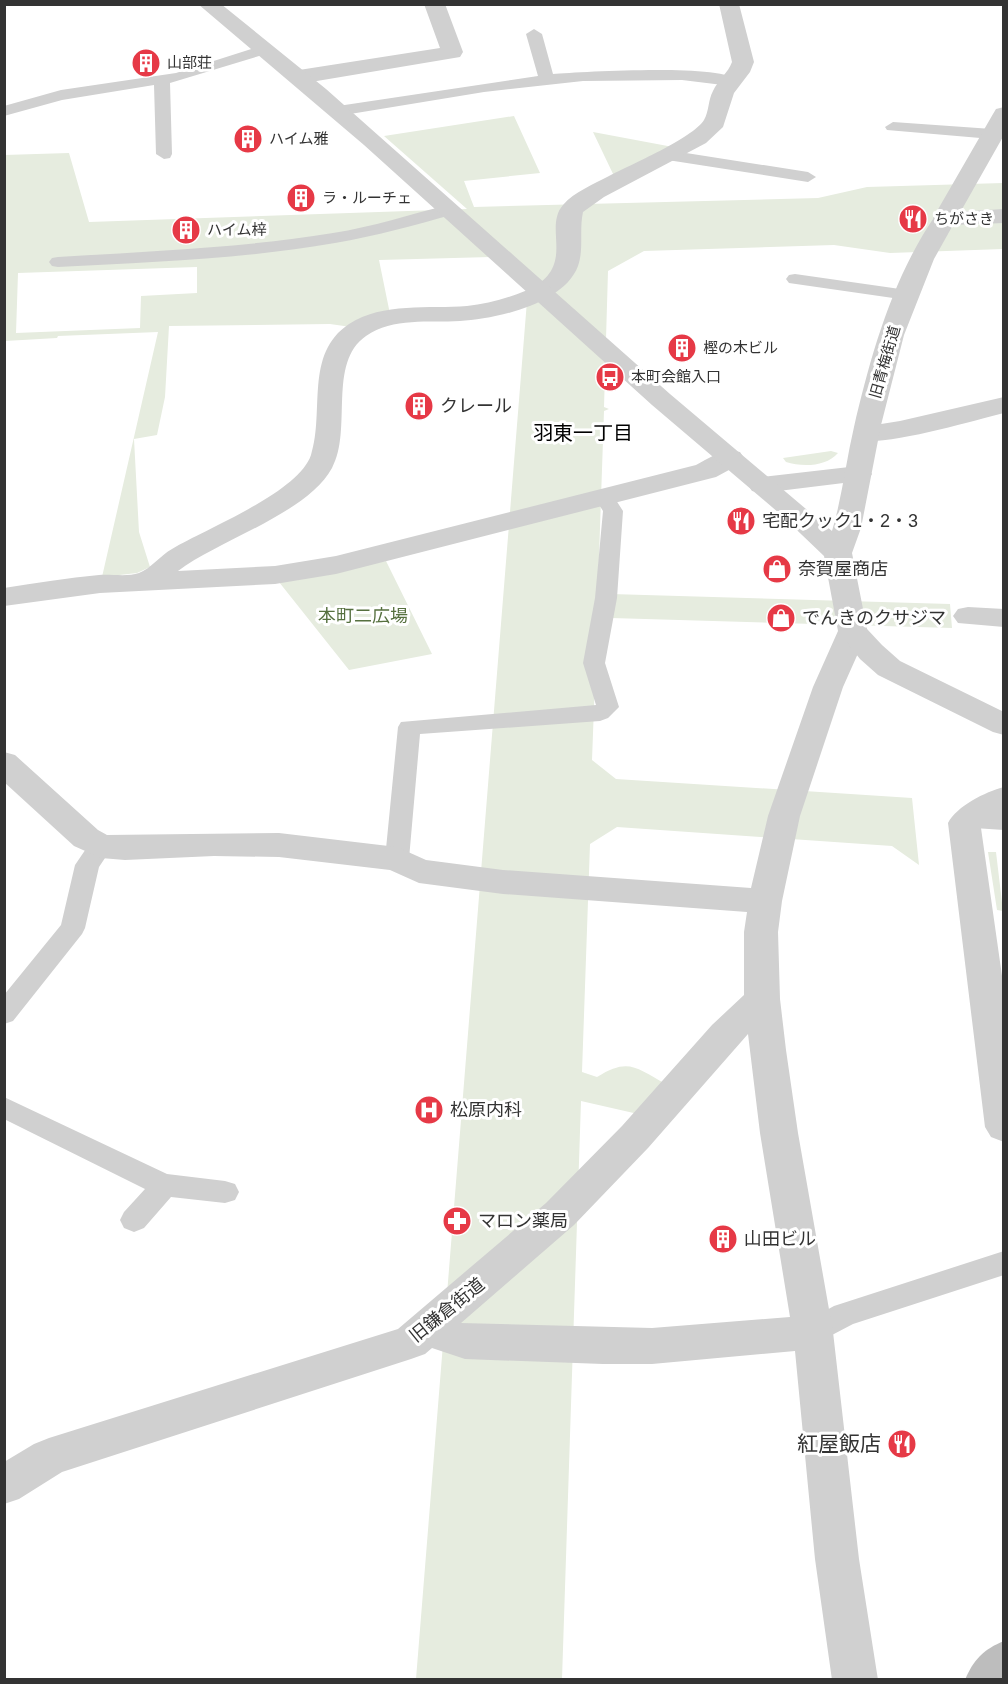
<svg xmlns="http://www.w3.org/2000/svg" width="1008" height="1684" viewBox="0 0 1008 1684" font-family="Helvetica,'Noto Sans JP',sans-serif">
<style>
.green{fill:#e6ecdf;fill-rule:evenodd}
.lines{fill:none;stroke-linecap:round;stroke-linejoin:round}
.service{fill:#d0d0d0;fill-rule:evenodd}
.minor{fill:#d0d0d0;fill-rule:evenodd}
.tertiary{fill:#d0d0d0;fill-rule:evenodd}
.secondary{fill:#bdbdbd;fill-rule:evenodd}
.labels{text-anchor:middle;stroke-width:6;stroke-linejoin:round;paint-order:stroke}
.far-poi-label{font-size:15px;fill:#333;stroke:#fff;text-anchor:start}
.far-street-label{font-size:15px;fill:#333;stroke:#fff}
.poi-label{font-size:18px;fill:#333;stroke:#fff;text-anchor:start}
.park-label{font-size:18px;fill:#56703f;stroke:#fff}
.street-label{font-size:18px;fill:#333;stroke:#fff}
.neighbourhood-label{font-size:20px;fill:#000;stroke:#fff}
.near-poi-label{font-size:21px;fill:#333;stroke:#fff;text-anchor:end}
</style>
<rect width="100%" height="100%" fill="#fff"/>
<path class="green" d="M514,116L540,173L464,181L474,207L818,198L867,187L1003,183V249L890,253L834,245L644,251L608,271L604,407L609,409L604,411L598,586L611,594L950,604L952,628L611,618L597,627L592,760L616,779L912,798L919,865L892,846L617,827L590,844L582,1072L597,1077C629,1057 636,1068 666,1084L638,1114L581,1101L562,1679H416L529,276L491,257L379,260L390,314L351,327L330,324L169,326L165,397L157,435L134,439L139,532L150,567L137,573L102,577L158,332L58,336L57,338L5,341L4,155L69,153L89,222L467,209L384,136ZM197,267V293L141,296L140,328L16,333L18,273Z
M593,132L673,147L614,176Z
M831,451L838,453C826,467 802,467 786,462L783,458Z
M386,561L432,654L349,670L279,582Z
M988,852H996L1003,911L997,910Z"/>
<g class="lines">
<path class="service" d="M534,29L542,34L553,74C581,72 724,63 739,81L731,86L682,80L583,81L484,92L338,116L330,111L338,106L538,76L526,34Z
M264,45L269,47L272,50L269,53L170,83L172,154L170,158L164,159L156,154L154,85L62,100L4,116V106L61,90L176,73Z
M893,122L992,129L1000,134L992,139L887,130L885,127Z
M667,150L808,172L816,177L808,182L661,159L659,155Z
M449,205L455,206L458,210L455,214C415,225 376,236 335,243C244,259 150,262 58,267L52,266L49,262L52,258L58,257C150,251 242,248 333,233C373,227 410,214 449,205Z
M795,274L907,290L913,291L916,295L913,299L907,300L789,283L786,279L789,275Z
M605,492L612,494L623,511L617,598L605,663L619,707L608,718L600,721L420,734L409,859L406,865L397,868L388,865L385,859L398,727L401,722L596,705L583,663L595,598L603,511L595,498L598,494Z
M101,837L110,840L113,846L99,867L85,928L82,934L13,1021L4,1024V995L61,925L75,865L92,840Z
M4,1097L167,1174L225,1181L235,1184L239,1192L235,1200L225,1203L171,1197L144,1228L134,1232L124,1228L120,1220L124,1212L145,1189L4,1119Z
M1004,1251V1275L853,1324L813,1345L803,1341L798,1332L803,1323L834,1306Z"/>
<path class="minor" d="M424,4H445L463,52L460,57L299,84L291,82L288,77L291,72L299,70L440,48Z
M719,4H739L754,62L750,72L734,93L723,127L706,143L604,197L583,212C579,230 584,249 578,266C564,304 496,319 460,321C429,323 393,317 366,336C327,363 353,430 332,468C308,513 219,540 178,571L275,566L336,556L696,465C711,457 723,448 740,452L744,458L740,464L716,477L336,574L275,584L100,593L4,606V588C36,583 68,578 99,575C111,574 128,577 139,573C150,569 161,555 172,549C207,528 298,493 311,455C325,411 304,354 349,324C383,302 429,309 467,306C486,304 508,298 525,291C579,268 542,229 563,205C574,192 594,184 609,176C630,165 693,138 704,120C709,112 708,100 713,91C718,80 728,73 732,62Z
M1004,107V135L957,218L953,223L945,225L937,223L933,218L993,114L996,109Z
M1004,397V413C971,421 885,447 856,440L853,434L856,428L900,421Z
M858,466L868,468L872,474L868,480L762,493L752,491L748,485L752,479L762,477Z
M968,607L1004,609V627L958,623L953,616L958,609Z
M853,621L864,624L868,631L843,687L800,816L782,901L778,932L780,999L786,1050L798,1133L833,1332L859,1559L878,1680H832L815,1559L795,1351L652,1364H603L465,1359L432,1348L425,1354L411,1359L62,1472L19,1499L4,1504V1462L34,1444L49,1438L398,1329L546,1203L622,1126L712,1025L744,995V932L747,912L503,894L419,883L390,870L279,857L214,856L125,860L101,858L74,846L4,782V752L15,755L98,830L107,835L279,833L397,847L426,860L503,870L751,888L768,816L813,687L838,631L842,624ZM748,1034L760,1133L790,1317L652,1328L461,1323L574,1225L648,1148Z
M974,806L1004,808V830L974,828L962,825L958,817L962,809Z"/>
<path class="tertiary" d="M198,4H221L326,89L670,394L832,531C842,498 846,461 854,427C871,354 893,276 937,213L1004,209V223L953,225L934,259L904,335L881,425L861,528L852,553L867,629L882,645L900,661L1004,712V735L993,732L878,675L860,659L838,631L824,556L779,513L652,405L364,145Z
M1004,787V813L981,828L1004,990V1142L991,1137L985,1127L948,823C957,806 985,792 1004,787Z"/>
<path class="secondary" d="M1004,1641V1680H965C973,1660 984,1649 1004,1641Z"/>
</g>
<defs>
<g id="building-disc" transform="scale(1.5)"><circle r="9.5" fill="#e63946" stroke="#fff"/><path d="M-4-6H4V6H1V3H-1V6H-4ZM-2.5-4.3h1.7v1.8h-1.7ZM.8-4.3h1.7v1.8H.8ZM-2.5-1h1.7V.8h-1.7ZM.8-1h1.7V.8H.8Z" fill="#fff"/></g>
<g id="restaurant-disc" transform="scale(1.5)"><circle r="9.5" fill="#e63946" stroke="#fff"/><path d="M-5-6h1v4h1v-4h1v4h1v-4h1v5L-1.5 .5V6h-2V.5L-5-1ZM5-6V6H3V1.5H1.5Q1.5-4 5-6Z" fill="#fff"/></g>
<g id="bus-disc" transform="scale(1.5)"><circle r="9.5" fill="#e63946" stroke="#fff"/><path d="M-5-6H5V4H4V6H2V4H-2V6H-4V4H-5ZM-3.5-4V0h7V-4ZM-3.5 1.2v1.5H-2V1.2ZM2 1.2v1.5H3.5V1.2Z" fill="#fff"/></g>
<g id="shop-disc" transform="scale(1.5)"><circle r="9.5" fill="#e63946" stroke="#fff"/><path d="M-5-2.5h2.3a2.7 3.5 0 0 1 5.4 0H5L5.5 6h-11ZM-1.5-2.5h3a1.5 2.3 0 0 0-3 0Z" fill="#fff"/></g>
<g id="hospital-disc" transform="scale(1.5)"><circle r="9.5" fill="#e63946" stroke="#fff"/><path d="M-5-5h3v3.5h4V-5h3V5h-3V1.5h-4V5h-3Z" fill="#fff"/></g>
<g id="pharmacy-disc" transform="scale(1.5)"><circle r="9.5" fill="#e63946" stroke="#fff"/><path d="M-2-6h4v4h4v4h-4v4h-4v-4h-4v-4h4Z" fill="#fff"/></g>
</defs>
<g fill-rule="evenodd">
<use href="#building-disc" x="146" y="63"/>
<use href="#building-disc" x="248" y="139"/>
<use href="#building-disc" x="301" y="198"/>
<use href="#restaurant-disc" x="913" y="219"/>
<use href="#building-disc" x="186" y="230"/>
<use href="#building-disc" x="682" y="348"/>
<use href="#bus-disc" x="610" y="377"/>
<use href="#building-disc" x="419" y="406"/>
<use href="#restaurant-disc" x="741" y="521"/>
<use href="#shop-disc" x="777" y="569"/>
<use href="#shop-disc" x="781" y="618"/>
<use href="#hospital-disc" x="429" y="1110"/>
<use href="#pharmacy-disc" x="457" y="1221"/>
<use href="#building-disc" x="723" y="1239"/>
<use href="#restaurant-disc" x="902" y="1444"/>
</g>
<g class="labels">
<g class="far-poi-label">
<text x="167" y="68">山部荘</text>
<text x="269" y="144">ハイム雅</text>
<text x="322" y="203">ラ・ルーチェ</text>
<text x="934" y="224">ちがさき</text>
<text x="207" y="235">ハイム梓</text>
<text x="703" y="353">樫の木ビル</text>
<text x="631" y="382">本町会館入口</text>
</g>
<g class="far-street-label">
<text transform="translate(885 362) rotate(-74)" y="5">旧青梅街道</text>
</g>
<g class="poi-label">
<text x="440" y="412">クレール</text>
<text x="762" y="527">宅配クック1・2・3</text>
<text x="798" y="575">奈賀屋商店</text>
<text x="802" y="624">でんきのクサジマ</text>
<text x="450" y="1116">松原内科</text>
<text x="478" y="1227">マロン薬局</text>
<text x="744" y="1245">山田ビル</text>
</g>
<g class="park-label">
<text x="363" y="622">本町二広場</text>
</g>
<g class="street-label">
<text transform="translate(447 1310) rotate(-39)" y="6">旧鎌倉街道</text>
</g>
<g class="neighbourhood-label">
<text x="583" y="440">羽東一丁目</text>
</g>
<g class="near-poi-label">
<text x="881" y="1451">紅屋飯店</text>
</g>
</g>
<rect width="1008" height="1684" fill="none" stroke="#333333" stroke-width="12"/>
</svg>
